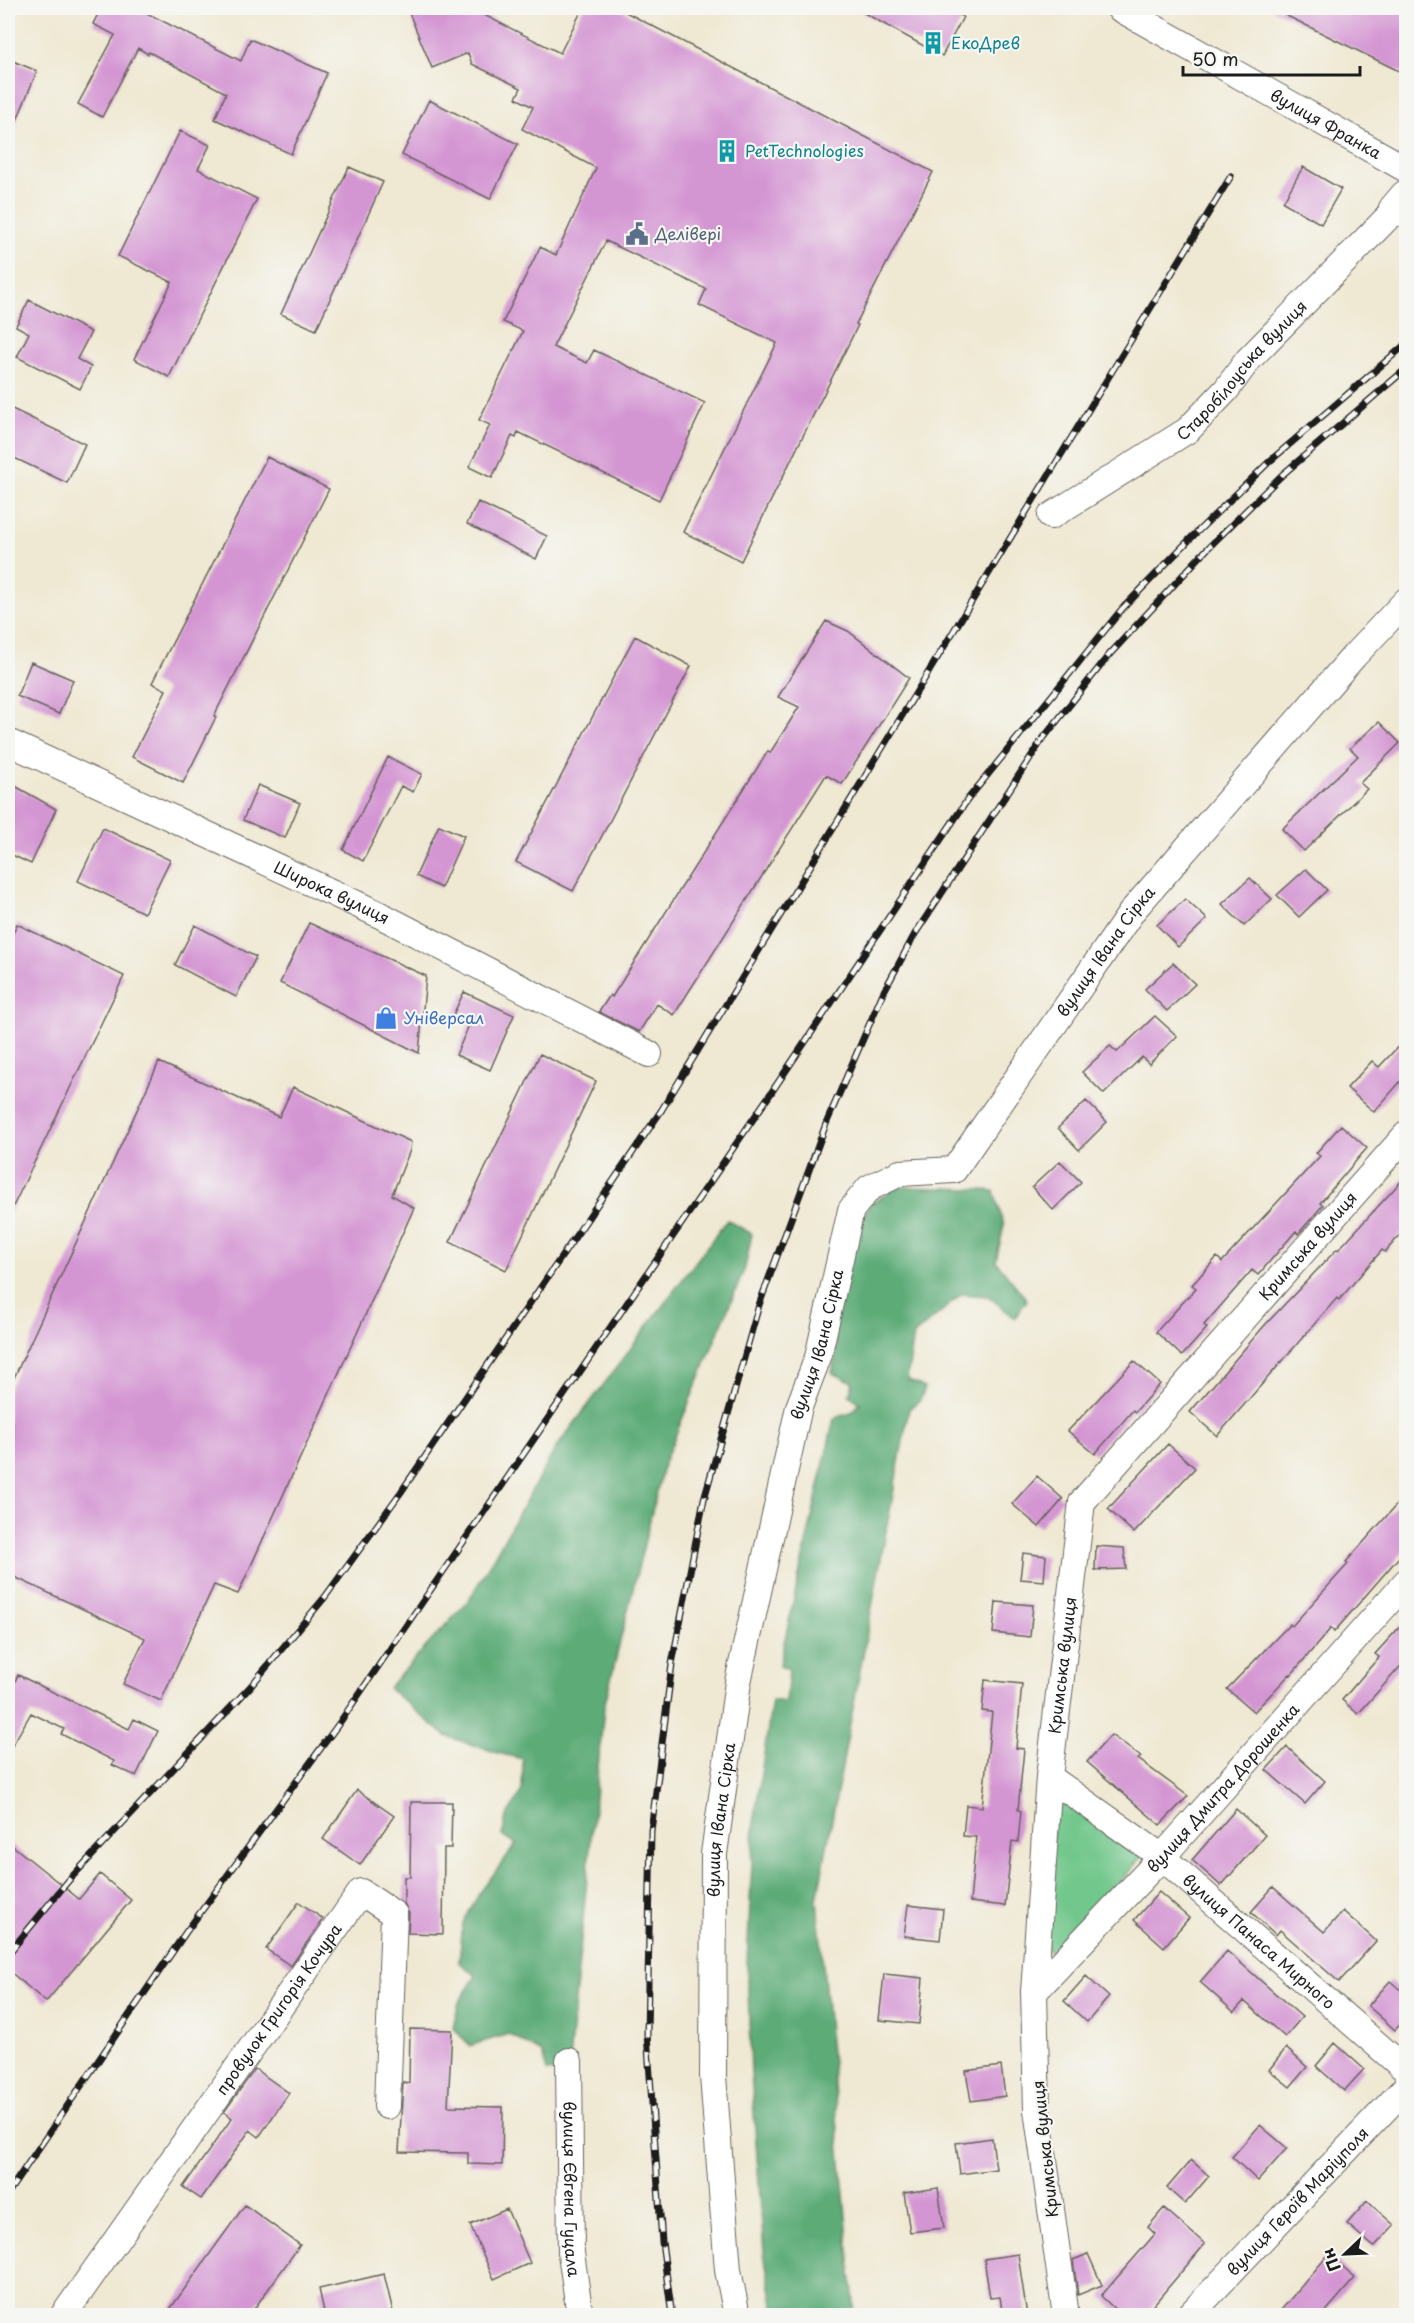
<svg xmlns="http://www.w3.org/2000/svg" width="1414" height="2323" viewBox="0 0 1414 2323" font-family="'Playpen Sans',sans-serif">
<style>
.green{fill:#72c78c;stroke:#477254;stroke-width:1.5}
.forest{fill:#5dac78;stroke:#3c644a;stroke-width:1.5}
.building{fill:#d496d3}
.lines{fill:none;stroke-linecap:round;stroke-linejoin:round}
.minor-casing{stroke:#66635c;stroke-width:28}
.tertiary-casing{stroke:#66635c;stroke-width:35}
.minor{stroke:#fff;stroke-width:26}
.tertiary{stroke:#fff;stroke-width:33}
.rail-casing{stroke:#1c1c1c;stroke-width:7}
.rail{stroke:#f6f6f2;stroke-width:4.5;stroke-dasharray:14;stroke-linecap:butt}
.labels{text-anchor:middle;stroke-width:4.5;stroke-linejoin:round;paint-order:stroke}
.culture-label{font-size:16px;fill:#0d838f;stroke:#f6f6f2;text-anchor:start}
.street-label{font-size:16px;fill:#1c1c1c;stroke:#f6f6f2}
.service-label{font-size:16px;fill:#4e5e75;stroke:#f6f6f2;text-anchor:start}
.shop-label{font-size:16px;fill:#366cbe;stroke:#f6f6f2;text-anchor:start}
</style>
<rect width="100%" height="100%" fill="#f6f6f2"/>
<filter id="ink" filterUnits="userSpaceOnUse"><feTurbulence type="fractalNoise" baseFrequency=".0167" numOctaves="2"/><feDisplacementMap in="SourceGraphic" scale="12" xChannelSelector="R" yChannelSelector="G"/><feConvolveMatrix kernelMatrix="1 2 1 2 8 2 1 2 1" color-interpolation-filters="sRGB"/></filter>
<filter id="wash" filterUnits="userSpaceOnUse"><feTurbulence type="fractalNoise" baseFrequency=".008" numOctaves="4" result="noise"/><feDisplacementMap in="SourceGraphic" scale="24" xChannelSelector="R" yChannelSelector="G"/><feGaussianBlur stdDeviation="1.35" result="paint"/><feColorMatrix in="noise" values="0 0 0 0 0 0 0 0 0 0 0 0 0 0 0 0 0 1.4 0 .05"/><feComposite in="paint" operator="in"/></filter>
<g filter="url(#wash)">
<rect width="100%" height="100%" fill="#efe8d2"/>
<path class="green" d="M1056,1796L1156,1841L1052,1957L1043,1939Z"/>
<path class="forest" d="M900,1186C931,1189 962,1187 994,1191L1004,1225L996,1261L1027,1300L1015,1318L988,1296L962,1294L914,1335L907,1379L925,1388L920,1400L909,1409L817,1900L855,2315H775L764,2253L751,2073L747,1963L754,1823L772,1700L786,1702L789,1669L779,1666L834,1418L851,1413L860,1403L849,1395L853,1382L832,1373L837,1345L830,1327L854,1234L870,1204Z
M727,1220L752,1234L745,1268L664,1463L604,1707L569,2061L557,2071L547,2072L542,2053L509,2034L469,2046L453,2027L459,2002L476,1976L459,1962L463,1923L479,1894L516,1844L503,1835L505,1820L522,1790L523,1759L494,1752L446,1736L388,1688L469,1600L556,1448Z"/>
<g id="blocks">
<path class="building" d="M101,8H137L241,61L250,39L327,73L291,154L215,119L226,93L149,52L148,54L138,48L102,117L78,104L115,35L93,24Z
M407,8H478L480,13L560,53L583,8H618L933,172L856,324L858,325L741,561L683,532L777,343L699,305L706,289L606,241L553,347L587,363L594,350L705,403L659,500L518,432L516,438L512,436L492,478L469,467L490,425L479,420L523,331L503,322L540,247L556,255L596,168L522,129L533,107L516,98L521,88L472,64L468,53L432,68Z
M855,8H946L963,17L942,56Z
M1271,8H1407V75Z
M8,59L37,71L8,142Z
M429,100L518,144L490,199L402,155Z
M180,131L210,145L198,169L257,199L169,377L134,359L172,282L118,256Z
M349,167L383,182L316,330L281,314Z
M1303,167L1341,189L1321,224L1283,202Z
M29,300L91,332L77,359L91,367L80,389L17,357L29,333L16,326Z
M8,407L85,444L67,483L8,455Z
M267,457L329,489L214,716L216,717L183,783L132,757L166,690L152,683Z
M478,502L547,536L536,559L467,524Z
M826,621L848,631L909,678L842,784L826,775L674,1015L657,1004L639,1032L599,1012L610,995L612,997L768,751L770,753L799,707L778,697Z
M635,636L691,666L573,891L516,862Z
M31,662L73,680L59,714L17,696Z
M1379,722L1400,743L1360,783L1367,789L1304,851L1282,829L1358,756L1350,748Z
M388,757L422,774L413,792L401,786L363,861L343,850Z
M8,782L56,809L31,864L8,853Z
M258,785L300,803L285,838L243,820Z
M439,825L464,836L441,888L416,876Z
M103,828L170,860L144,913L78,881Z
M1306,869L1327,890L1299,917L1277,895Z
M1250,878L1272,899L1244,926L1222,904Z
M1185,899L1207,919L1178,947L1157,925Z
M309,923L426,976L419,1053L280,983Z
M17,924L124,976L8,1217V944Z
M195,925L256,957L236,997L175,965Z
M1173,963L1195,984L1167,1011L1145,989Z
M464,992L514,1015L490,1070L456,1055L469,1025L452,1017Z
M1155,1016L1177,1036L1149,1064L1142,1057L1104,1094L1082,1072L1110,1046L1117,1052Z
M1407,1037V1074L1374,1112L1347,1088L1372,1061L1379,1067Z
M540,1054L596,1081L506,1270L450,1242Z
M159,1062L279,1117L293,1087L411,1142L410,1150L392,1195L414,1208L238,1594L214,1585L161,1701L123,1684L145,1638L8,1574V1391Z
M1086,1101L1107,1122L1079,1150L1058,1128Z
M1341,1125L1367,1148L1320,1203L1323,1205L1298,1234L1296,1231L1258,1275L1252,1270L1204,1325L1207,1328L1182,1356L1156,1332L1196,1288L1192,1285L1217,1257L1222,1262L1320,1156L1316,1153Z
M1060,1161L1081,1182L1053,1210L1032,1187Z
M1407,1175V1227L1385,1252L1382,1250L1339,1300L1337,1298L1217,1436L1190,1412L1265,1325L1337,1249L1338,1250Z
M1134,1361L1160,1384L1135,1412L1133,1410L1095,1454L1068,1431Z
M1168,1444L1195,1468L1134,1533L1108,1509Z
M1037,1476L1063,1499L1039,1527L1012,1504Z
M1407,1493V1548L1334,1632L1331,1628L1291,1675L1290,1674L1254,1712L1227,1689L1290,1624L1292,1626L1348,1564L1346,1562Z
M1096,1546L1124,1548L1126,1569L1095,1570Z
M1023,1553L1046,1556L1044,1581L1020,1579Z
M996,1602L1033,1605L1030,1637L993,1633Z
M1407,1619V1659L1358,1714L1342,1700L1379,1657L1375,1654Z
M18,1675L129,1729L134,1719L158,1731L136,1776L112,1765L114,1761L61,1734L64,1729L31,1713L8,1753V1697Z
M985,1680L1022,1684L1016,1748L1024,1749L1018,1810L1021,1811L1018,1842L1012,1841L1005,1906L970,1902L976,1837L963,1836L966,1805L982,1807L992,1712L982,1711Z
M1111,1735L1141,1757L1138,1759L1188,1796L1160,1825L1087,1762Z
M1287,1747L1325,1781L1305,1804L1266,1770Z
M357,1790L394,1816L360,1865L323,1839Z
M411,1802H452L451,1848H444L443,1934L408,1933L409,1914L404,1903V1877H410Z
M1236,1809L1265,1835L1221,1886L1192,1860Z
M8,1842L79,1899L100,1874L131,1900L46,2002L8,1970Z
M1273,1887L1324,1932L1343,1911L1376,1941L1339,1982L1280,1930L1276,1935L1251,1912Z
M1159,1892L1189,1918L1164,1947L1134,1920Z
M299,1902L323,1919L291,1966L266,1949Z
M908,1905L943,1909L940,1940L904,1936Z
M1227,1951L1302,2017L1285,2037L1244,2001L1234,2012L1200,1982Z
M884,1974L923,1978L919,2024L879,2020Z
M1086,1976L1109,1997L1087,2022L1064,2001Z
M1390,1981L1407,1995V2017L1395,2030L1368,2006Z
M410,2029L452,2030L448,2106L503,2107L502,2165L468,2164V2153L399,2152L403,2082L409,2083Z
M1335,2043L1364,2069L1344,2091L1316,2066Z
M1286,2048L1307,2067L1290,2087L1269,2070Z
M1001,2066L1005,2096L971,2101L966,2071Z
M255,2069L289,2093L259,2137L250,2130L201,2199L183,2187L232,2118L224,2112Z
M1260,2125L1287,2148L1258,2181L1232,2157Z
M992,2138L996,2169L960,2174L956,2143Z
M1191,2160L1209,2176L1185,2204L1167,2188Z
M938,2188L944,2228L910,2232L904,2193Z
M1367,2201L1394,2225L1374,2247L1347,2224Z
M245,2205L300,2245L249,2316H165Z
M1164,2208L1205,2244L1144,2316H1122L1101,2296L1155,2234L1148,2227Z
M507,2209L530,2263L494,2279L470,2225Z
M1018,2254L1027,2316H1003L1000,2297L990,2298L984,2259Z
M1088,2254L1102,2285L1078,2295L1073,2260Z
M1328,2255L1355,2278L1322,2316H1276Z
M384,2274L394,2316H325L319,2289Z"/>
</g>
</g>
<g filter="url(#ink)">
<use href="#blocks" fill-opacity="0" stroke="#66635c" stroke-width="1.5"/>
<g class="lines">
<g class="minor-casing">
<g id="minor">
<path id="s1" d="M1119,8L1406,169"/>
<path id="s2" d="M1051,516L1188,430L1226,390L1248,360L1395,210"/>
<path id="s3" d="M8,742L376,913L649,1054"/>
<path id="s4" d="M1049,1777L1162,1857L1406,2070"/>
<path id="s5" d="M1034,1992L1162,1857L1406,1582"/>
<path id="s6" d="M569,2061L571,2253L580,2316"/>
<path id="s7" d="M63,2316L361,1892L394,1914L387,2106"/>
<path id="s8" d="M737,2316L728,2270L713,2076L714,1854L738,1682L799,1407L818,1357L851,1210L869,1188L900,1173L954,1170L1133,910L1354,656L1406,601"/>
<path id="s9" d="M1066,2316L1037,2110L1034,1992L1049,1777L1082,1502L1406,1135"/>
<path id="s10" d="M1189,2316L1406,2087"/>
</g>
</g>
<g class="tertiary-casing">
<path id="tertiary" d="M1395,210L1406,197"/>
</g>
<use href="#minor" class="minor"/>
<use href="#tertiary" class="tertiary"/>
<g class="rail-casing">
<path id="rail" d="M8,1954L69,1880L250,1687L325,1597L401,1492L661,1111L1231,176
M8,2193L186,1932L340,1722L771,1093L968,799L1122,609L1194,535L1270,461L1406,344
M672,2316L662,2242L647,2034L651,1831L672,1664L704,1499L759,1305L826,1124L883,993L915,934L1042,740L1109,655L1208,548L1282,475L1406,369"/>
</g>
<use href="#rail" class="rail"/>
</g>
</g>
<defs>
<g id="building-bare" transform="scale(1.8)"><path d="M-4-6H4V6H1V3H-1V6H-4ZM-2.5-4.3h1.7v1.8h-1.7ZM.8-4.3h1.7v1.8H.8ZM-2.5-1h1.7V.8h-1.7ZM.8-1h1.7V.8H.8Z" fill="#0f9aa8" stroke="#f6f6f2" stroke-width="2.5" paint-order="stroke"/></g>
<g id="civic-bare" transform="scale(1.8)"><path d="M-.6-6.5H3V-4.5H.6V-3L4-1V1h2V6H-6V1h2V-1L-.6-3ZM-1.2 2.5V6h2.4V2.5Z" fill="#5c6f8a" stroke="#f6f6f2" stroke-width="2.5" paint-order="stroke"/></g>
<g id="shop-bare" transform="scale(1.8)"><path d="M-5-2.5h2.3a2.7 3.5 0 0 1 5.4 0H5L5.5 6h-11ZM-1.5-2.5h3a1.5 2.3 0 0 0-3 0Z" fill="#3f7fe0" stroke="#f6f6f2" stroke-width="2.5" paint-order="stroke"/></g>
</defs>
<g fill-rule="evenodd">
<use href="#building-bare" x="933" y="43"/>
<use href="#building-bare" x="727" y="151"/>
<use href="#civic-bare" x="637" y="234"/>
<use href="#shop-bare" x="386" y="1018"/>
</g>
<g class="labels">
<g class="culture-label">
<text x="951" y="49">ЕкоДрев</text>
<text x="745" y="157">PetTechnologies</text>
</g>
<g class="street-label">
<text dy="6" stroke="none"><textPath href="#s1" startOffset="237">вулиця Франка</textPath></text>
<text dy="6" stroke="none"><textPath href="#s2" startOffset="242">Старобілоуська вулиця</textPath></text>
<text dy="6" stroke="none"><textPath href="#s3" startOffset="357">Широка вулиця</textPath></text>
<text dy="6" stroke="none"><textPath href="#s8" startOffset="1506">вулиця Івана Сірка</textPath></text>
<text dy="6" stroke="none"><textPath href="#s9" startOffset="1160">Кримська вулиця</textPath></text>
<text dy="6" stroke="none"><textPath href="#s8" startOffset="984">вулиця Івана Сірка</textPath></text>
<text dy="6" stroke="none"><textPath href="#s9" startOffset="654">Кримська вулиця</textPath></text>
<text dy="6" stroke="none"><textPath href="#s5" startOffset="278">вулиця Дмитра Дорошенка</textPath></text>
<text dy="6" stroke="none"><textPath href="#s8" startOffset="498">вулиця Івана Сірка</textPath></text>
<text dy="6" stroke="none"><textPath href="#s4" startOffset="267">вулиця Панаса Мирного</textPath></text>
<text dy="6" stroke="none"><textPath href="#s7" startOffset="375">провулок Григорія Кочура</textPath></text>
<text transform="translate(1045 2149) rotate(-96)" y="6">Кримська вулиця</text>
<text dy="6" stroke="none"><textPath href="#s6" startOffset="128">вулиця Євгена Гуцала</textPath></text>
<text dy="6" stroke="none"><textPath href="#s10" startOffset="158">вулиця Героїв Маріуполя</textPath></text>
</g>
<g class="service-label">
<text x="655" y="240">Делівері</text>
</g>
<g class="shop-label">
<text x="404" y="1024">Універсал</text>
</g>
</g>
<rect width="1414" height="2323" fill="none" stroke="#f6f6f2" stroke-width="30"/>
<g transform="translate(1345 2254) rotate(247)" stroke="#f6f6f2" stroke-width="4.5" paint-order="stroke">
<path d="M0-4.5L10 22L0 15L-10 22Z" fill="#1c1c1c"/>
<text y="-9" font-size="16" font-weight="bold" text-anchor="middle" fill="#1c1c1c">Пн</text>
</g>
<path d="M1183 66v9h177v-9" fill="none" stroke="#1c1c1c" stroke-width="3"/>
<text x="1192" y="66" font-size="18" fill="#1c1c1c" stroke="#f6f6f2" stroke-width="4.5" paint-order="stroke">50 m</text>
</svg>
